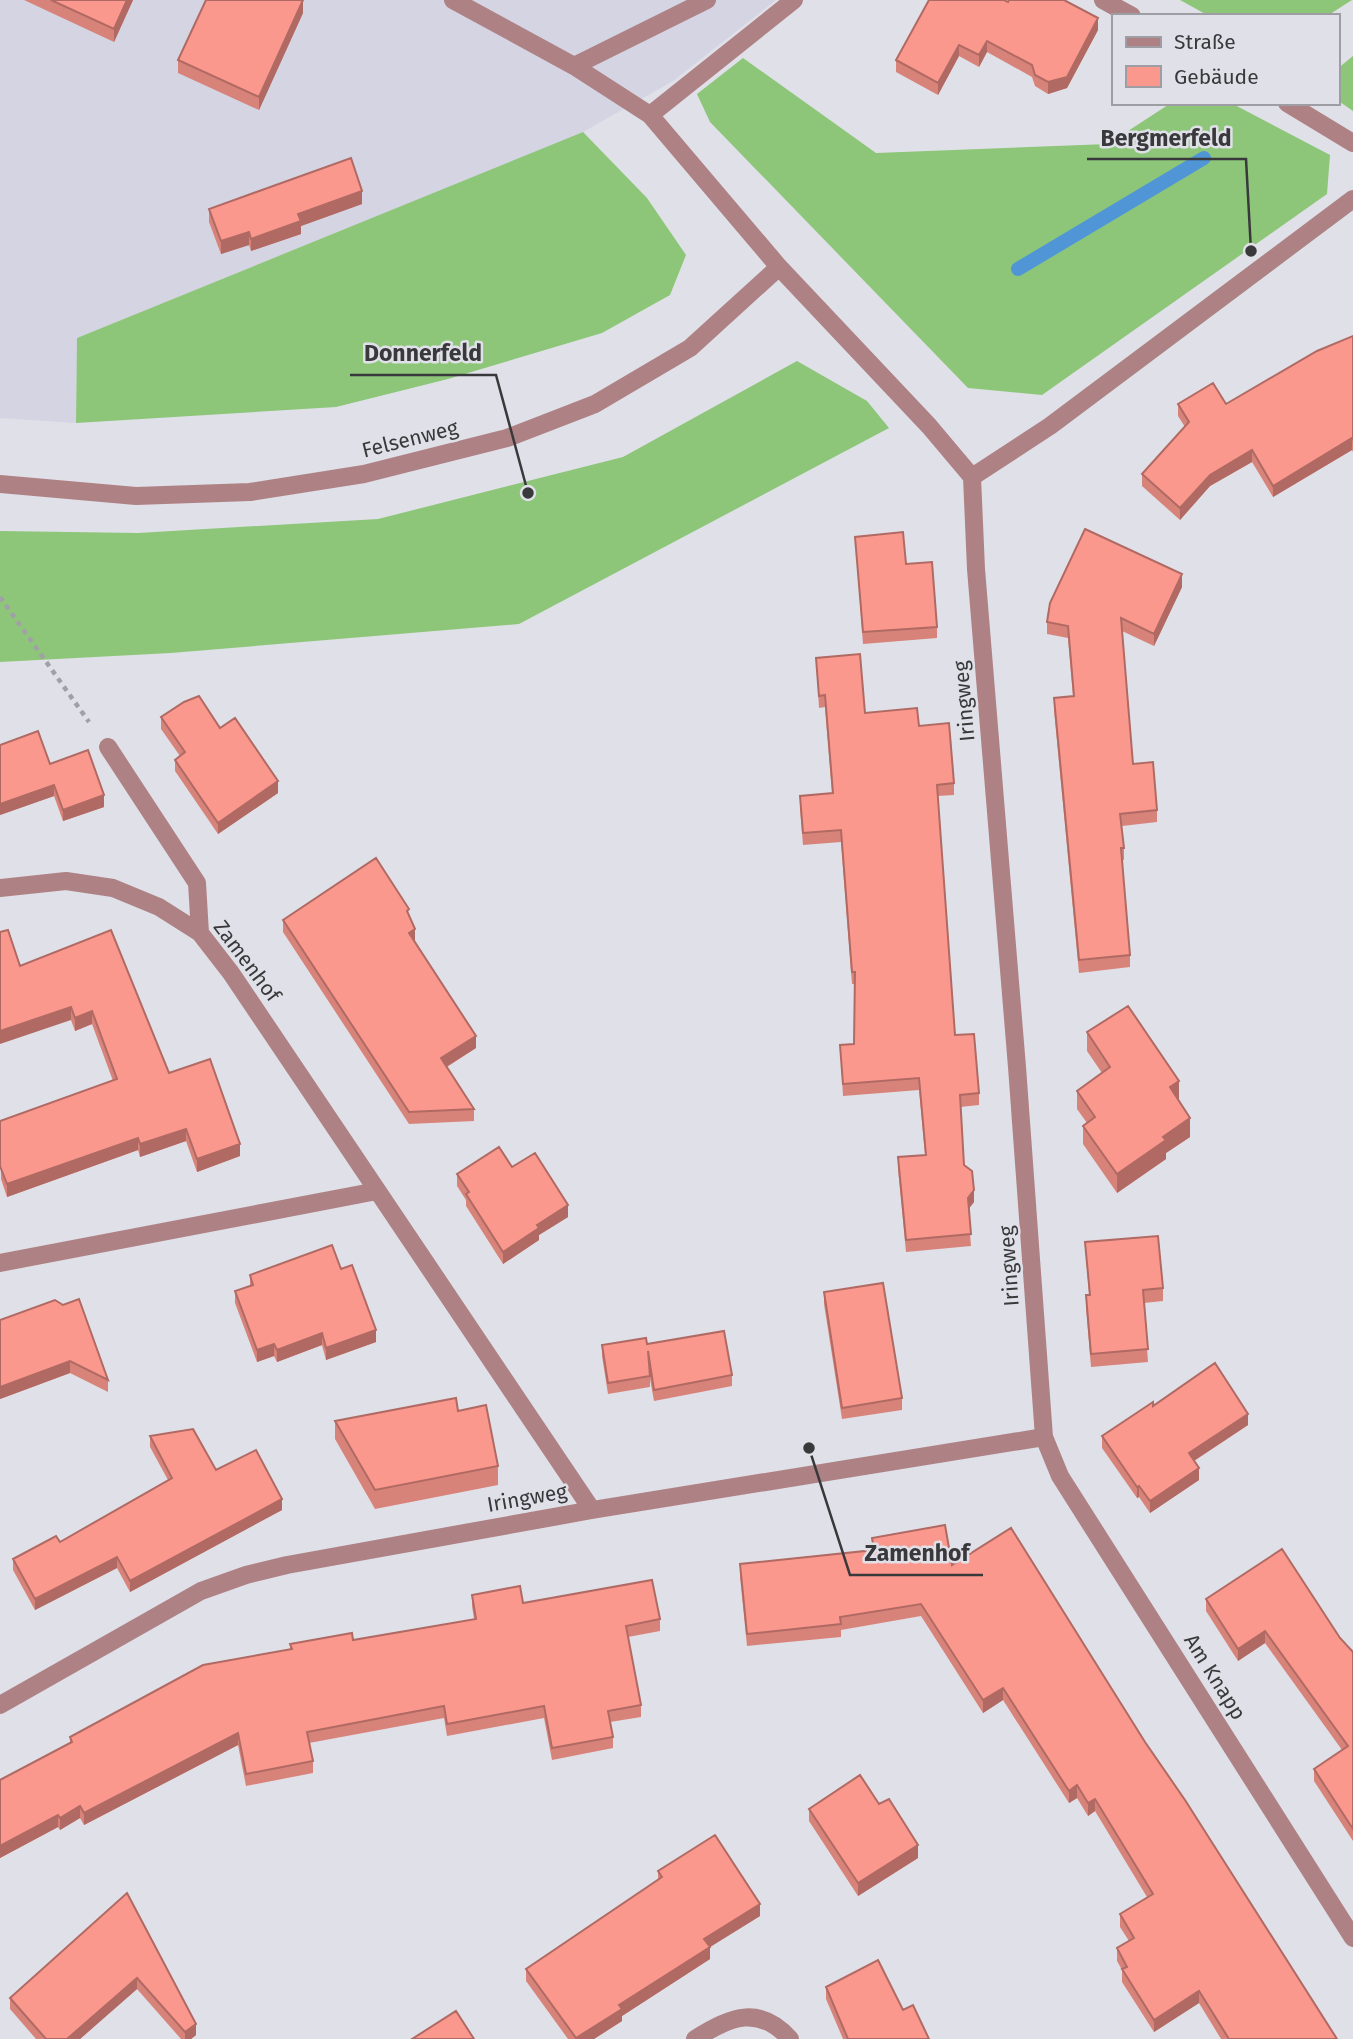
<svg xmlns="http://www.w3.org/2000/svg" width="1353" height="2039" viewBox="0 0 1353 2039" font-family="'Fira Sans',sans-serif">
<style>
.built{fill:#d4d4e3}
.forest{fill:#8dc679}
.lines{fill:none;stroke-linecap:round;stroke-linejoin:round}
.stream{stroke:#5096d7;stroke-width:14}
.path{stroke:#a0a0a6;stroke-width:4.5;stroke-dasharray:5 5;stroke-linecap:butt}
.minor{stroke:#ae8285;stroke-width:18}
.wall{fill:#d8837a}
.shaded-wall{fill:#b06a63}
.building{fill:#fb988e;stroke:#b06a63;stroke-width:2}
.labels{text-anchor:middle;stroke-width:5;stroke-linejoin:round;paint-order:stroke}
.street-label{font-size:21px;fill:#39393c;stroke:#e0e0e8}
.leader{fill:none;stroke:#39393c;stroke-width:2.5}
.callout-dot{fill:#39393c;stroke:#e0e0e8;stroke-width:2.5}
.callout-label{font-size:23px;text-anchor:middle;font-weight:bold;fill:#39393c;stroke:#e0e0e8;stroke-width:5;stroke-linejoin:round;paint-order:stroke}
</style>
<rect width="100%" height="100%" fill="#e0e0e8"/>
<path class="built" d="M0,0H776L673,81L583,132L77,338L76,423L0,418Z"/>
<path class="forest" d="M1180,0H1352L1327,16H1209Z
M1353,56V111L1337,100V69Z
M743,58L876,153L1108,144L1171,103H1231L1330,155L1327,194L1042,395L968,388L710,122L697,94Z
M583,132L647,198L686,255L670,295L602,333L448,379L336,407L76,423L77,338Z
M797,361L867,401L889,428L519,624L171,653L0,662V531L138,533L378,519L623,457Z"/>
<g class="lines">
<path class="stream" d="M1018,269L1204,158"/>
<path class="path" d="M0,597L89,722"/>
<path class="minor" d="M453,0L574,66L650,115L779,267L929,426L972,477
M1103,0L1132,16
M574,66L707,0
M1287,103L1353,143
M650,115L794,0
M972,477L1050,426L1353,199
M0,484L136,496L250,492L364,474L507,438L595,404L690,348L779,267
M108,747L197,883L200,933
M0,888L66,881L113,888L159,907L200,933L231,973L592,1510
M0,1263L377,1191
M1044,1437L1060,1476L1353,1938
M0,1705L201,1591L246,1575L287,1565L592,1510L1044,1437L1017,1067L976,569L972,477
M695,2039C729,2017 759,2004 790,2039"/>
</g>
<path class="wall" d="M24,0H133L114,42Z
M1008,2L1098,30L1067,88L1048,94L1035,86L1032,77L987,52L979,67L959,56L938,95L896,72V60Z
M303,13L259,110L178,73V60Z
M362,204L301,226V234L251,251L249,245L221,254L209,222V209Z
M1353,336V452L1352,450L1273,497L1252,462L1210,486L1180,520L1142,486V474L1185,427L1178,416V404H1226Z
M855,537L906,564L937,627V638L863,644Z
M1182,587L1154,646L1122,631L1133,764L1157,810V822L1122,826L1124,848V860H1122L1130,955V967L1079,973L1054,710V698L1073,696L1068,638L1047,634V622Z
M816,658L865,713L919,726L954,783V795L937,796L955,1035L979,1093V1105L960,1107L964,1165L974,1202L968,1209L971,1246L906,1252L898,1169V1157L925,1155L919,1090L843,1096L840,1045L854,1044L855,984H852L841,842L803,845L800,808V796L832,793L825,707L819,708Z
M161,717L220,728L278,793L218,834L175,771V760L180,756L161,729Z
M0,745L50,764L104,807L63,821L54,796L0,815Z
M409,917L414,942L476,1048L447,1067L474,1109V1121L409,1124L283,932V920Z
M111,930L169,1073L240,1156L197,1172L186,1141L140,1157L138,1150L7,1197L1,1179L0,1121L113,1081L92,1024L75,1031L71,1020L20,966Z
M1087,1032L1179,1100L1190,1137L1166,1153V1159L1117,1193L1083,1144V1126L1087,1123L1077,1109V1091L1102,1073L1087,1051Z
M512,1167L568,1217L539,1235V1240L503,1264L466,1206V1200L457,1186V1174Z
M1085,1242L1163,1288V1301L1144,1303L1148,1362L1091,1367L1086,1308V1295H1089Z
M341,1269L376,1342L326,1360L322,1345L277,1362L274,1356L257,1362L235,1303V1291L250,1286V1275Z
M824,1292L902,1398V1410L842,1419L824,1304Z
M0,1320L108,1380V1392L70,1373L0,1399Z
M647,1344L732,1375V1386L654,1401L650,1379V1387L608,1394L602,1356V1345Z
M1153,1406L1248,1425L1194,1461L1199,1480L1150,1513L1139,1497L1137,1498L1102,1448V1436Z
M335,1421L498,1466V1485L375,1509L335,1439Z
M150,1436L216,1470L282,1510L130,1592L117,1568L35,1610L13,1570V1559L60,1542L168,1480L150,1447Z
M872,1538L952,1565L1145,1742L1337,2039H1221L1199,2003L1154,2032L1122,1982V1970L1117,1961V1948L1129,1941L1120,1927V1914L1147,1897L1095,1811L1088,1816L1077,1798L1069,1803L1003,1700L983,1713L921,1616L841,1630V1637L747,1646L740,1576V1564L872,1550Z
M472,1595L523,1603L660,1619V1631L628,1637L641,1705V1717L610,1722L613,1737V1748L552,1760L544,1718L447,1736L444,1718L309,1743L313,1761V1773L246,1786L238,1745L84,1825L80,1818L60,1830L58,1827L0,1858V1780L70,1743V1737L290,1649V1644L353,1640L474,1619L472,1606Z
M1206,1599L1340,1638L1353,1652V1841L1314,1781V1769L1342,1750L1265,1643L1238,1661L1206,1611Z
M879,1804L918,1858L858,1896L809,1821V1809Z
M658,1871L760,1916L710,1947V1959L622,2016V2021L594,2039H568L526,1981V1969L658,1880Z
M127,1893L196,2035L191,2039H181L137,1989L80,2039H36L10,2009V1998Z
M826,1987L903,2010L929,2039H843L826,1999Z"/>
<path class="shaded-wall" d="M127,0H133L114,42V29Z
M303,0V13L259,110V97Z
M1098,18V30L1067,88L1048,94V82Z
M987,41V52L979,67V55Z
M959,45V56L938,95V83Z
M362,191V204L301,226V234L251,251V239L298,214Z
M249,232V245L221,254V241Z
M1352,438V450L1273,497V486Z
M1252,450V462L1210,486L1180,520V508L1210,475Z
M1182,574V587L1154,646V634Z
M278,781V793L218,834V823Z
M54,785V796L0,815V804Z
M104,795V807L63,821V810Z
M415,929V941L409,945V933Z
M71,1007V1020L0,1044V1031Z
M92,1011V1024L75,1031V1018Z
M476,1036V1048L441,1070V1058Z
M1179,1081V1100L1170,1106V1087Z
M1190,1118V1137L1166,1153V1159L1117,1193V1174L1163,1137Z
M186,1129V1141L140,1157V1144Z
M138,1138V1150L7,1197V1184Z
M240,1144V1156L197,1172V1159Z
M974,1190V1202L968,1210V1198Z
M568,1205V1217L539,1235V1240L503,1264V1252L537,1225Z
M376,1330V1342L326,1360V1348Z
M322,1333V1345L277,1362V1350Z
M274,1344V1356L257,1362V1350Z
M70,1361V1373L0,1399V1387Z
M1248,1414V1425L1189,1464V1453Z
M1199,1468V1480L1150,1513V1501Z
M1139,1486V1497L1137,1498V1487Z
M282,1499V1510L130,1592V1581Z
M117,1557V1568L35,1610V1599Z
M1265,1631V1643L1238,1661V1649Z
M1003,1688V1700L983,1713V1700Z
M238,1733V1745L84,1825V1813Z
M1077,1785V1798L1069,1803V1791Z
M1095,1799V1811L1088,1816V1803Z
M80,1806V1818L60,1830V1818Z
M58,1815V1827L0,1858V1846Z
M918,1845V1858L858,1896V1883Z
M760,1904V1916L710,1947V1959L622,2016V2021L594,2039H576L704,1939Z
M137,1978V1989L80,2039H67Z
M1199,1991V2003L1154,2032V2020Z
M196,2024V2035L191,2039H185V2032Z"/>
<path class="building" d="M51,0H127L114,29Z
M206,0H303L259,97L178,60Z
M929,0H1004L1008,2L1009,0H1064L1098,18L1067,77L1048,82L1035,75L1032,65L987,41L979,55L959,45L938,83L896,60Z
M351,158L362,191L298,214L301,221L251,239L249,232L221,241L209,209Z
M1353,336V440L1352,438L1273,486L1252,450L1210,475L1180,508L1142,474L1189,422L1178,404L1213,383L1226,404L1317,351Z
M1085,529L1182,574L1154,634L1121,618L1133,764L1153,762L1157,810L1120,814L1124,848H1121L1130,955L1079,960L1054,698L1074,696L1068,626L1047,622L1050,603Z
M903,532L906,564L932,562L937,627L863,632L855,537Z
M860,654L865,713L917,708L919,726L949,723L954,783L937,785L955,1035L974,1034L979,1093L960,1095L964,1165L972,1171L974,1190L968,1198L971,1234L906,1240L898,1157L926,1155L919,1078L843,1084L840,1045L854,1044L855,972H852L841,830L803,833L800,796L833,793L825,695L819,696L816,658Z
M199,696L220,728L235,718L278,781L218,823L175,760L185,752L161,717L184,702Z
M38,731L50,764L88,750L104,795L63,810L54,785L0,804V745Z
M376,858L409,909L407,911L415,929L409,933L476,1036L441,1058L474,1109L409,1112L283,920Z
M8,930L20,966L111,930L169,1073L210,1059L240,1144L197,1159L186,1129L140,1144L138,1138L7,1184L0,1166V1121L117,1079L92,1011L75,1018L71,1007L0,1031V932Z
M1128,1006L1179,1081L1170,1087L1190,1118L1163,1137L1166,1140L1117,1174L1083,1126L1095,1117L1077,1091L1110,1067L1087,1032Z
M499,1147L512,1167L535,1153L568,1205L537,1225L539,1228L503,1252L466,1194L469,1192L457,1174Z
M1158,1236L1163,1288L1143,1290L1148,1349L1091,1354L1086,1295H1090L1085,1242Z
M332,1245L341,1269L352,1265L376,1330L326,1348L322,1333L277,1350L274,1344L257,1350L235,1291L253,1285L250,1275Z
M883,1283L902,1398L842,1408L824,1292Z
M79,1299L108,1380L70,1361L0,1387V1320L55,1300L63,1305Z
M724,1331L732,1375L654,1390L648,1351L650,1376L608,1383L602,1345L646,1338L647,1344Z
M1215,1363L1248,1414L1189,1453L1199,1468L1150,1501L1139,1486L1137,1487L1102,1436L1153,1402V1406Z
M456,1398L458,1411L486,1405L498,1466L375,1490L335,1421Z
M193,1429L216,1470L256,1450L282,1499L130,1581L117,1557L35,1599L13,1559L56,1536L60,1542L172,1478L150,1436Z
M945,1525L952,1565L1011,1528L1145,1742L1185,1800L1337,2039H1229L1199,1991L1154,2020L1122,1969L1127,1967L1117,1948L1134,1938L1120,1914L1153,1894L1095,1799L1088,1803L1077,1785L1069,1791L1003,1688L983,1700L921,1604L840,1617L841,1624L747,1634L740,1564L874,1550L872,1538Z
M1282,1549L1340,1638L1353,1652V1829L1314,1769L1348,1746L1265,1631L1238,1649L1206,1599Z
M652,1580L660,1619L626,1626L641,1705L608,1711L613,1737L552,1748L544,1706L447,1724L444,1706L307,1732L313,1761L246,1774L238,1733L84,1813L80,1806L60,1818L58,1815L0,1846V1780L72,1742L70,1737L203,1665L292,1649L290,1644L352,1633L353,1640L476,1619L472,1595L520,1586L523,1603Z
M860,1775L879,1804L889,1799L918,1845L858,1883L809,1809Z
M715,1835L760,1904L704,1939L710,1947L619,2005L622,2009L576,2038L526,1969L662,1877L658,1871Z
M127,1893L196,2024L185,2032L137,1978L67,2039H46L10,1998Z
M878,1960L903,2010L913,2005L929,2039H848L826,1987Z
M456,2011L474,2039H412Z"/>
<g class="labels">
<g class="street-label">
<text transform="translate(410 439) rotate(-14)" y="7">Felsenweg</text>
<text transform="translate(964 701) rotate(-95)" y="7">Iringweg</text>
<text transform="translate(247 961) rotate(53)" y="7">Zamenhof</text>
<text transform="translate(1009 1266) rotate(-94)" y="7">Iringweg</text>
<text transform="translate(527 1498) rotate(-10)" y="7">Iringweg</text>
<text transform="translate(1215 1677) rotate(58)" y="7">Am Knapp</text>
</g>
</g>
<path class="leader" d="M1251 251L1246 159H1087M528 493L496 375H350M809 1448L850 1575H983"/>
<g class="callout-dot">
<circle cx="1251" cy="251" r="7"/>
<circle cx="528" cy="493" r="7"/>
<circle cx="809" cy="1448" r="7"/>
</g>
<g class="callout-label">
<text x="1166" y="146">Bergmerfeld</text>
<text x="423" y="361">Donnerfeld</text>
<text x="917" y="1561">Zamenhof</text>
</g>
<rect x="1112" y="14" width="228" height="91" fill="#e0e0e8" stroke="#9d9da3" stroke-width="2"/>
<rect x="1126" y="37" width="35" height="10" fill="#ae8285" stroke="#9d9da3" stroke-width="2"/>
<text x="1174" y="49" font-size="21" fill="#39393c">Straße</text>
<rect x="1126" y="66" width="35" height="21" fill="#fb988e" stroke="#9d9da3" stroke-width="2"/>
<text x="1174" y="84" font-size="21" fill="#39393c">Gebäude</text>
</svg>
